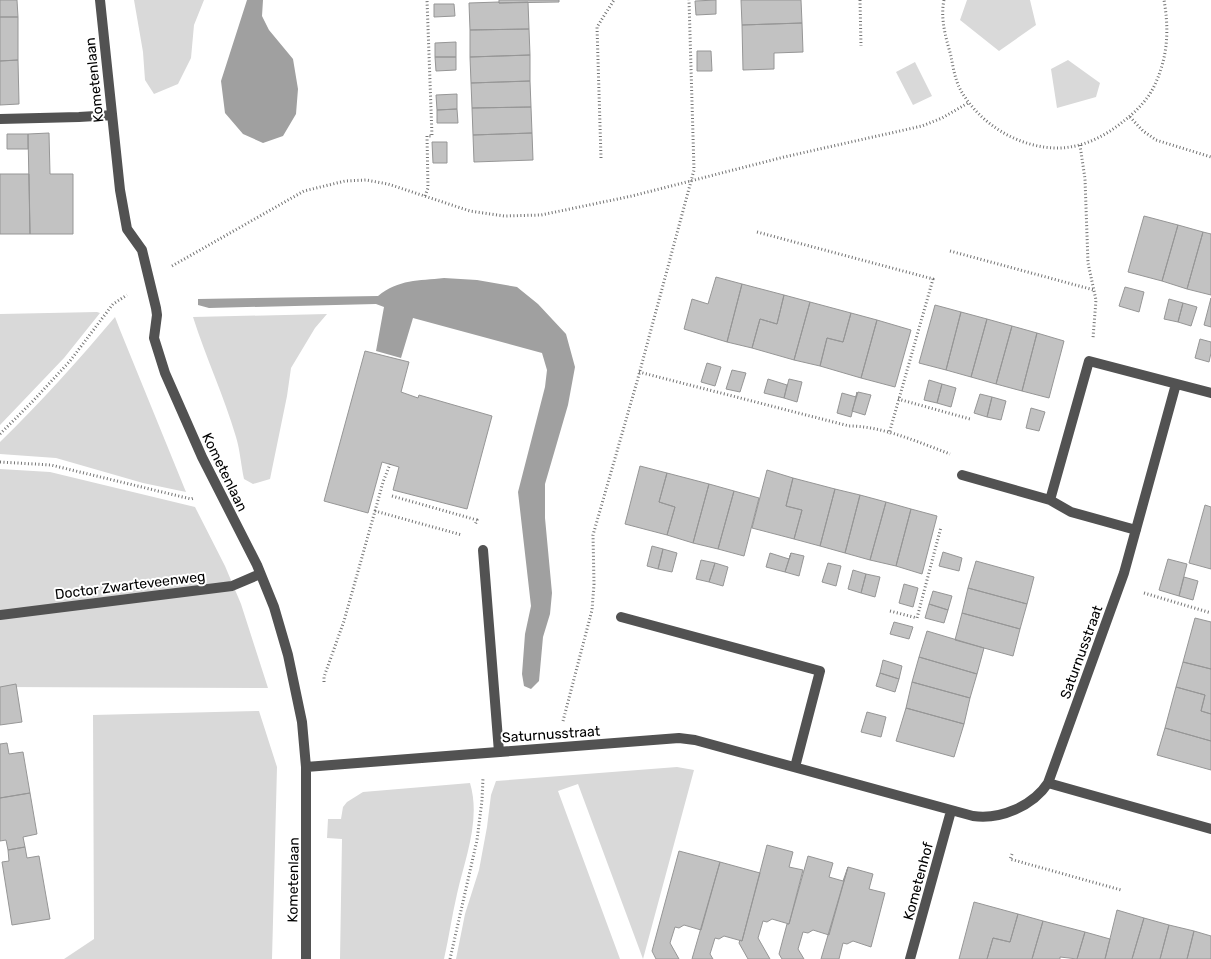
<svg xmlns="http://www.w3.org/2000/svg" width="1211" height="959" viewBox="0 0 1211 959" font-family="Rubik,sans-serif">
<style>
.green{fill:#d9d9d9}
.water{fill:#a0a0a0}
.building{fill:#c2c2c2;stroke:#969696}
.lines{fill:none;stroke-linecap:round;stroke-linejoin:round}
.path{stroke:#747474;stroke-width:3;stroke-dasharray:1 2.5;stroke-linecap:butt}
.lane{stroke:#525252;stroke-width:10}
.street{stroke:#525252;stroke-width:10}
.labels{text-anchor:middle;stroke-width:4;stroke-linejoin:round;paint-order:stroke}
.street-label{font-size:14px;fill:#000;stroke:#fff}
</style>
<rect width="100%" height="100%" fill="#fff"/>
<path class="green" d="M134,0H204L194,25L191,58L178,84L154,94L145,80L143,52Z
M967,0H1030L1036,25L999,51L960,20Z
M1068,60L1100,83L1096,97L1057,108L1051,69Z
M915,62L932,96L913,105L896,72Z
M97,312L100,313L64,358L0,425V314Z
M327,314L315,328L291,368L287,396L270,479L253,484L244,479C241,465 240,450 236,437C224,396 206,358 193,317Z
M115,317L120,330L186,492L143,483L56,458L0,454V442C41,402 78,361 115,317Z
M0,469L50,472L195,507L225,566L241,604L268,688L0,687Z
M259,711L277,767L272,959H64L94,939L93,715Z
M677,767L694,770L643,959L578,784L558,791L620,959H456L465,914L479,870L487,827L491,795L496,781Z
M470,783C481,820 465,858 457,894C452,915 449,937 444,959H340L342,839L327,838L328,819H341L343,807L347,802L363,792Z"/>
<path class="water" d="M247,0H263L262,16L269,30L293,59L298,89L296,114L283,136L263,143L243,134L225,113L221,81Z
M444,278L477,280L517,287L538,304L566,334L575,367L568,405L545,484V518L552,593L550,614L543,637L539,681L531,689L524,686L522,674L525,634L531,606L518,492L545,387L547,370L542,353L413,318L401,358L376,351L384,307L376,304L209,308L198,305V299L378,296C399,279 418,281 444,278Z"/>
<path class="building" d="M0,0H17L18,17H0Z
M499,0H559V2L499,3Z
M716,0V14L696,15L695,1Z
M741,0H801L802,23L742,25Z
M499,2V3L528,2L529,29L470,30L469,3Z
M434,4H454L455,16L434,17Z
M0,17H18V60L0,61Z
M802,23L803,52L774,53V69L743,70L742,25Z
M529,29L530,55L470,57V30Z
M456,42V57H435V43Z
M697,51H711L712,71H697Z
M530,55V81L471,83L470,57Z
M435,57H456V70L436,71Z
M18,60L19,104L0,105V61Z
M530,81L531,107L472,108L471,83Z
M457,94V109L437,110L436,95Z
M531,107L532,133L473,135L472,108Z
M457,109L458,123H437V110Z
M49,133L50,174H73V234H30L28,134Z
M532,133L533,160L474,162L473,135Z
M7,134H28V149H7Z
M432,142H447V163H433Z
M0,174H29L30,234H0Z
M1144,216L1178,225L1162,281L1128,272Z
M1178,225L1203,232L1187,289L1162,281Z
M1203,232L1211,234V295L1187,289Z
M716,277L742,284L727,342L684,329L692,299L708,304Z
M742,284L784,295L777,324L760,319L752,348L727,342Z
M1125,287L1144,292L1139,312L1119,306Z
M784,295L810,302L794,360L752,348L760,319L777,324Z
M1211,298V327L1204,325Z
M1169,299L1183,303L1178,322L1164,319Z
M810,302L851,313L843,342L827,338L820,366L794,360Z
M1183,303L1197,307L1191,326L1178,322Z
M935,305L961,312L946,370L919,363Z
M961,312L987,319L971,377L946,370Z
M851,313L877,320L861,378L820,366L827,338L843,342Z
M987,319L1012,326L996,384L971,377Z
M877,320L911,330L895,387L861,378Z
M1012,326L1037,333L1022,391L996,384Z
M1037,333L1064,341L1049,398L1022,391Z
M1200,339L1211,342V353L1209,362L1195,358Z
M365,351L409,362L401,392L418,398L419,395L492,416L467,509L393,490L399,467L382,462L368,513L324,501Z
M707,363L721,367L715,386L701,382Z
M732,370L746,373L740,392L726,389Z
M768,379L787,385L784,398L764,393Z
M789,379L802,382L797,402L784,398Z
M929,380L942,384L937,403L924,400Z
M942,384L956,388L951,407L937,403Z
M857,392L851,417L837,413L842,393L856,397Z
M858,392L871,395L865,415L852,411Z
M980,394L992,397L987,417L974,413Z
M992,397L1006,401L1001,420L987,417Z
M1031,408L1045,412L1039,431L1026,428Z
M640,466L667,473L659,502L675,507L667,535L625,524Z
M767,470L793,478L786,506L802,510L794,539L752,528Z
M667,473L709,484L693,543L667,535L675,507L659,502Z
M793,478L835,489L820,546L794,539L802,510L786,506Z
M709,484L734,491L718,549L693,543Z
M835,489L860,495L845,553L820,546Z
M734,491L759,498L744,556L718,549Z
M860,495L886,502L870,560L845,553Z
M886,502L911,509L896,566L870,560Z
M1205,505L1211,507V569L1189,563Z
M911,509L937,516L922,574L896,566Z
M652,546L663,549L658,569L647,566Z
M663,549L677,553L672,572L658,569Z
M943,552L962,558L959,571L939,566Z
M770,553L789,559L791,553L785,572L766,567Z
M791,553L804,556L799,576L785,572Z
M1168,559L1187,564L1179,596L1159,590Z
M701,560L715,563L709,582L696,579Z
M976,561L1034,577L1027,604L968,588Z
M715,563L728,567L723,586L709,582Z
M828,563L841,566L836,586L822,582Z
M853,570L866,574L861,593L848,589Z
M866,574L880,577L875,597L861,593Z
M1184,577L1198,581L1193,600L1179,596Z
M904,584L918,588L913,607L899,603Z
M968,588L1027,604L1020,629L962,613Z
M933,591L952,596L948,610L929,604Z
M929,604L948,610L944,623L925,618Z
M962,613L1020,629L1013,656L955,640Z
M1195,618L1211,622V669L1183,662Z
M894,622L913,627L909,639L890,634Z
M927,631L984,648L977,674L919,657Z
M919,657L977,674L970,698L912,682Z
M883,660L902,666L899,679L880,673Z
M1183,662L1211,669V714L1201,711L1205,695L1176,687Z
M880,673L899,679L895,692L876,686Z
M912,682L970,698L964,724L906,708Z
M16,684L22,722L0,725V687Z
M1176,687L1205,695L1201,711L1211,714V741L1165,728Z
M906,708L964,724L954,757L896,741Z
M867,712L886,717L881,737L861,732Z
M1165,728L1211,741V770L1157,755Z
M7,743L9,754L23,752L30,793L0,798V744Z
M30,793L37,834L23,837L25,847L8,850L6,840L0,841V798Z
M767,845L793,852L789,867L803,870L789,924L772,919L767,922L763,921L758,938L770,959H748L739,943L740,940L742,941Z
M25,847L27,858L39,856L50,919L12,925L2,862L9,861L8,850Z
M679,851L720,862L701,930L684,925L679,928L675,927L670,943L679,959H656L652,951Z
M808,856L833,863L829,877L843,881L848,867L829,935L813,930L808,933L803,932L798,949L804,959H782L779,954L787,924H789Z
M720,862L760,873L742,941L724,936L719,939L715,938L710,954L713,959H692Z
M848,867L873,874L869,889L885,893L871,947L853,941L847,944L843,943L839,959H821Z
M974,902L1018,914L1010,942L993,938L987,959H959Z
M1117,910L1144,918L1132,959H1105Z
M1018,914L1043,921L1032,959H987L993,938L1010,942Z
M1144,918L1169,925L1160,959H1132Z
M1043,921L1085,932L1077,959L1060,957V959H1032Z
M1169,925L1194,931L1187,959H1160Z
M1194,931L1211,936V959H1187Z
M1085,932L1110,939L1105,959H1077Z"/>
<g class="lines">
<path class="path" d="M860,0L861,46
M944,0C940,19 946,38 951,56C953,67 955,79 960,89C979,124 1020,149 1060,148C1085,147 1107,135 1125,120C1138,110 1150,97 1156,82C1168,55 1169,29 1164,0
M1130,117L1143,131L1156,140L1211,157
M1080,145L1085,179L1088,263L1096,300L1093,338
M601,158L597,27L614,0
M425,196L428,188L427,136H432L427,0
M757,232L933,279L889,434
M950,251L1094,290
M172,266L304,191L345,181L366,180L388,184L470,211L504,216L541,215L632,196L784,157L922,126L942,118L968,103
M639,372L849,426C882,426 918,442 950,454
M898,399L970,419
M0,434L33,401L70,361L113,304L127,295
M0,462L51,465L191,499L194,498
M392,496L477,520L475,525
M375,511L383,482L390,464
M1144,593L1211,613
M890,611L917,618L941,527
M324,682V677L344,621L375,511L462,535
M563,721L592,610L594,584L593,535L638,378L694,170L689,0
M1012,854L1010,859L1121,890
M450,959L477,840L482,800L483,778"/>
<path class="lane" d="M483,550L499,752"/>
<path class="street" d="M100,0L120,190L127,229L142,250L156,308L157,315L154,338L165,373L202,457L257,565L274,607L288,655L302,722L306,767V959
M0,119L79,117L112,115
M962,475L1050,500L1071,512L1136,530
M1050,500L1089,361L1211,393
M0,615L232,586L260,574
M621,617L820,671L795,767
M306,767L679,738L695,740L973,816C1000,820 1033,806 1048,783L1124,573L1176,384
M1048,783L1211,829
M910,959L951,811"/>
</g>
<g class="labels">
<g class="street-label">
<text transform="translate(94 80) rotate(-96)" y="5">Kometenlaan</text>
<text transform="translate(225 472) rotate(64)" y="5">Kometenlaan</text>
<text transform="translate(130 585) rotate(-7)" y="5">Doctor Zwarteveenweg</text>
<text transform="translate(1081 652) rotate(-70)" y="5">Saturnusstraat</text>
<text transform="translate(551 734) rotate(-4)" y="5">Saturnusstraat</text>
<text transform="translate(293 880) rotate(-89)" y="5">Kometenlaan</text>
<text transform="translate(918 881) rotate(-75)" y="5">Kometenhof</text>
</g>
</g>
</svg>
